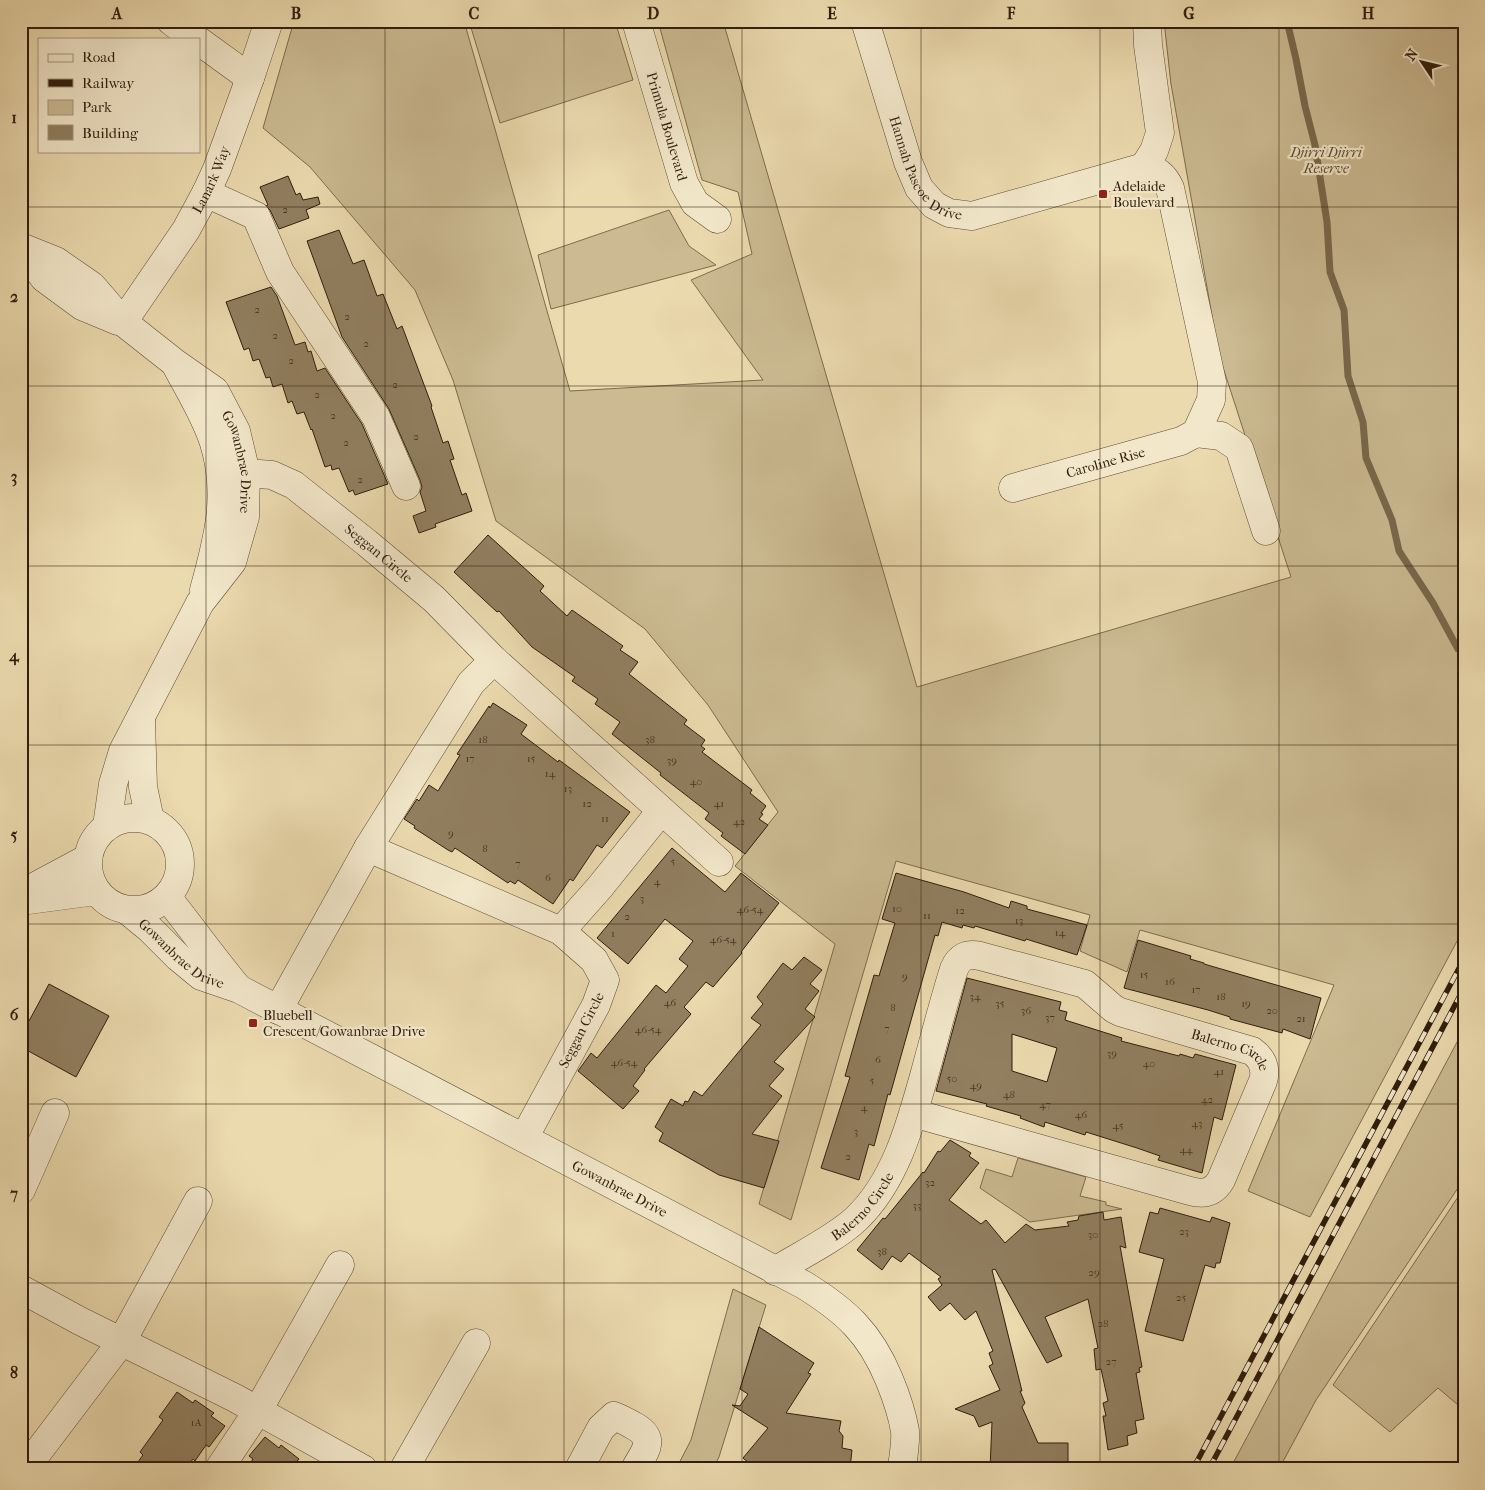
<svg xmlns="http://www.w3.org/2000/svg" width="1485" height="1490" viewBox="0 0 1485 1490" font-family="'IM FELL French Canon',serif">
<style>
.green{fill:#cbba92;stroke:#7d6c4f}
.lines{fill:none;stroke-linecap:round;stroke-linejoin:round}
.stream{stroke:#79684c;stroke-width:7}
.building{fill:#917f60;stroke:#2f1d0c;fill-rule:evenodd}
.minor-casing{stroke:#5e4c34;stroke-width:29}
.minor{stroke:#f2e7ca;stroke-width:28}
.rail-casing{stroke:#2f1d0c;stroke-width:5.5}
.rail{stroke:#f2e7ca;stroke-width:4;stroke-dasharray:11;stroke-linecap:butt}
.grid{fill:none;stroke:#2f1d0c;stroke-width:1;stroke-opacity:0.55}
.poi-dot{fill:#8f2418;stroke:#f2e7ca;stroke-width:2}
.labels{text-anchor:middle;stroke-width:4.5;stroke-linejoin:round;paint-order:stroke}
.number-label{font-size:11px;fill:#483621}
.street-label{font-size:14px;fill:#2f1d0c;stroke:#f2e7ca}
.park-label{font-size:14px;font-style:italic;fill:#5e4c34;stroke:#f2e7ca}
.poi-label{font-size:14px;fill:#2f1d0c;stroke:#f2e7ca;text-anchor:start}
.neatline{fill:none;stroke:#2f1d0c;stroke-width:2}
.grid-label{font-size:16px;text-anchor:middle;font-weight:bold;fill:#2f1d0c}
</style>
<rect width="100%" height="100%" fill="#ebdaae"/>
<filter id="stains"><feTurbulence type="fractalNoise" baseFrequency=".004" numOctaves="4"/><feColorMatrix values="0 0 0 0 .2 0 0 0 0 .09 0 0 0 0 .02 0 0 0 .5 -.17"/></filter>
<radialGradient id="worn" r=".72"><stop offset=".6" stop-color="#630" stop-opacity="0"/><stop offset="1" stop-color="#630" stop-opacity=".3"/></radialGradient>
<path class="green" d="M294,21H464L570,391L763,380L691,280L752,254L738,192L702,180L658,21H723L917,687L1291,577L1219,355L1171,84L1164,21H1464V928L1310,1217L1248,1191L1334,985L1140,930L1127,972L1080,951L1090,915L896,861L791,1220L759,1204L835,944L735,866L778,812L708,705L645,629L496,521L453,380L415,290L310,167L263,128Z
M469,21H615L633,80L500,123Z
M669,210L689,246L716,265L551,309L538,255Z
M1464,1029V1179L1316,1400L1279,1469H1230Z
M1018,1158L1086,1177L1080,1196L1106,1202V1205L1122,1209L1030,1222L980,1188L986,1169L1012,1177Z
M1464,1188V1410L1438,1388L1390,1432L1333,1385Z
M733,1289L766,1305L719,1457L713,1469H676L691,1440Z"/>
<g class="lines">
<path class="stream" d="M1287,21L1296,59L1305,106L1315,145L1327,222L1330,272L1344,310L1348,376L1363,422L1366,458L1392,520L1399,551L1433,603L1458,649L1464,651"/>
</g>
<path class="building" d="M288,176L296,195L300,193L303,200L318,197L320,204L306,210L309,218L279,229L270,210L266,206L268,205L260,187Z
M339,230L353,264L364,260L377,296L383,294L397,329L402,326L432,406L431,407L443,443L448,441L454,459L450,460L462,495L466,493L472,511L435,524L436,527L419,533L413,516L426,511L420,492L422,487L420,480L389,409L342,337L307,241Z
M271,287L277,296L295,345L305,342L308,352L311,351L317,371L325,368L362,424L388,484L355,495L353,490L349,492L339,468L332,470L331,465L325,467L312,429L311,430L304,412L297,414L292,401L288,403L282,384L273,387L270,377L266,378L259,359L253,361L249,348L244,350L226,302Z
M488,535L544,586L540,591L567,616L572,610L623,646L620,650L638,662L629,674L687,720L684,724L705,740L701,746L705,749L702,752L752,790L750,793L766,806L761,813L763,814L759,819L768,825L745,854L721,836L723,833L705,819L709,813L660,775L661,773L612,734L620,722L595,704L598,699L572,681L575,677L532,647L499,611L497,612L454,572Z
M493,703L527,725L521,734L558,762L559,760L630,812L602,848L597,845L573,881L570,879L553,904L518,880L515,884L510,881L508,883L455,848L452,852L448,850L414,828L415,826L404,819L417,799L419,801L429,785L438,791L460,755L457,754L489,706L490,708Z
M672,848L725,892L741,873L779,903L741,952L742,953L713,987L706,982L684,1007L691,1014L644,1069L645,1070L633,1086L639,1091L623,1109L578,1071L591,1053L597,1058L656,985L666,993L688,966L679,959L693,941L665,919L628,964L597,938Z
M896,873L964,892L1009,908L1011,901L1027,906V909L1087,925L1077,955L1026,939L1025,941L975,926L974,928L963,925L962,928L942,922L938,936L935,935L890,1095L888,1094L874,1146L869,1144L859,1180L821,1168L850,1077L845,1076L874,975L879,976L895,923L882,919Z
M1138,940L1191,956L1190,959L1204,963V964L1321,998L1310,1039L1283,1029L1282,1033L1230,1019V1017L1208,1010L1124,988Z
M804,957L822,970L810,984L819,991L805,1009L815,1017L774,1062L784,1069L769,1086L782,1096L752,1134L779,1141L764,1188L719,1175L659,1141L663,1133L655,1127L671,1099L683,1106L685,1101L688,1102L694,1091L702,1096L761,1025L751,1018L763,1004L757,997L783,963L792,970Z
M967,978L1061,1002L1059,1010L1067,1012L1065,1020L1122,1038L1121,1041L1179,1056L1180,1054L1193,1058L1195,1054L1236,1065L1222,1120L1214,1117L1202,1173L1158,1160L1160,1156L1137,1148L1086,1132L1085,1135L1045,1122L1044,1127L1020,1118L1021,1116L986,1106L987,1104L936,1091ZM1012,1034L1057,1048L1047,1082L1012,1071Z
M49,984L109,1016L76,1077L21,1047V1017L29,1021Z
M950,1140L971,1153L969,1156L979,1163L949,1200L981,1224L986,1220L1005,1243L1026,1224L1035,1230L1069,1226L1067,1222L1078,1220L1079,1216L1103,1212L1104,1220L1121,1217L1126,1248L1120,1246L1142,1367L1139,1368L1140,1372L1136,1373L1144,1419L1135,1421L1137,1433L1127,1436L1128,1445L1108,1450L1103,1416H1106L1103,1403L1108,1401L1101,1369L1096,1370L1094,1349L1098,1348L1088,1299L1045,1317L1062,1356L1047,1363L995,1269L992,1270L1022,1391H1020L1025,1403L1022,1407L1038,1443H1068V1469H990L992,1422L979,1427L974,1416L955,1409L1000,1390L989,1366L993,1364L989,1353L993,1351L976,1311L965,1320L950,1303L940,1311L928,1297L942,1285L938,1279L941,1277L909,1253L901,1262L892,1256L882,1270L857,1250L883,1218L885,1219L923,1172L924,1173L938,1151L940,1152Z
M1160,1208L1210,1222L1212,1217L1230,1223L1220,1263H1216L1215,1268L1205,1265L1183,1341L1145,1331L1164,1259L1139,1252L1150,1212L1158,1214Z
M759,1327L814,1363L808,1373L811,1374L786,1413L841,1421L839,1431L843,1436L842,1448L852,1450L850,1469H756L743,1458L768,1428L732,1405L740,1406L748,1394L740,1389Z
M177,1392L193,1403L195,1400L214,1413L211,1416L225,1426L209,1447L206,1445L195,1461L193,1459L185,1469H133L143,1455L140,1452L163,1420L159,1417Z
M265,1437L279,1448L281,1445L299,1459L290,1469H246L253,1459L249,1456Z"/>
<g class="lines">
<g class="minor-casing">
<g id="minor">
<path d="M171,21L195,39"/>
<path id="s1" d="M636,21L684,183L695,203L717,219"/>
<path id="s2" d="M865,21L908,162L919,188L934,205L949,213L972,216L1144,167"/>
<path d="M199,41L250,78"/>
<path d="M1144,167C1157,170 1164,175 1170,188L1212,382L1211,400L1196,433L1221,436L1239,448L1266,531"/>
<path d="M1144,167L1154,151L1160,133L1148,45L1147,21"/>
<path d="M206,193L256,216L280,272L376,417L406,486"/>
<path id="s3" d="M21,247L56,261L92,286L123,322L175,363L215,391L236,431L246,473L245,517L232,562L200,603L123,751L113,784L107,826"/>
<path d="M22,248L44,278L82,306L118,321"/>
<path id="s4" d="M123,322L186,230L206,193L217,169L250,78L269,21"/>
<path d="M177,367C189,390 206,417 214,443C230,495 218,539 204,590"/>
<path id="s5" d="M246,473L272,475L294,485L367,543L434,599L494,660L719,862"/>
<path id="s6" d="M1013,488L1181,441L1196,433"/>
<path d="M141,720L143,787L150,820"/>
<circle cx="134" cy="864" r="46"/>
<path d="M368,848L561,931L594,960L605,980L596,1005L524,1138"/>
<path d="M21,894L88,858"/>
<path d="M167,897C191,927 213,958 238,988"/>
<path d="M21,901L96,891"/>
<path id="s7" d="M128,911L150,929L178,957L201,976L239,989L804,1285C846,1311 870,1333 889,1379C896,1396 902,1413 905,1431C906,1443 903,1457 902,1469"/>
<path d="M561,931L600,887L661,811"/>
<path d="M278,1010L368,848L471,683L494,660"/>
<path d="M21,1190L55,1113"/>
<path id="s8" d="M775,1271C799,1256 836,1238 856,1219C895,1182 910,1126 924,1076C934,1040 943,1004 954,969C959,957 967,953 980,956L1085,984L1114,1009L1120,1012L1252,1051C1262,1058 1267,1068 1263,1081L1221,1180C1214,1192 1204,1195 1190,1191L913,1113"/>
<path d="M21,1289L80,1321L235,1398L363,1469"/>
<path d="M25,1469L122,1341L198,1201"/>
<path d="M219,1469L257,1412L340,1265"/>
<path d="M404,1469L476,1343"/>
<path d="M579,1469L601,1428L614,1416C622,1419 629,1423 636,1427C657,1440 644,1452 635,1469"/>
</g>
</g>
<use href="#minor" class="minor"/>
<g class="rail-casing">
<path id="rail" d="M1193,1469L1464,959
M1209,1469L1464,988"/>
</g>
<use href="#rail" class="rail"/>
</g>
<path class="grid" d="M206,21V1469M385,21V1469M564,21V1469M742,21V1469M921,21V1469M1100,21V1469M1279,21V1469M21,207H1464M21,386H1464M21,566H1464M21,745H1464M21,924H1464M21,1104H1464M21,1283H1464"/>
<g class="poi-dot">
<rect x="1098" y="189" width="10" height="10" rx="2.5"/>
<rect x="248" y="1018" width="10" height="10" rx="2.5"/>
</g>
<g class="labels">
<g class="number-label">
<text x="285" y="213">2</text>
<text x="257" y="313">2</text>
<text x="347" y="320">2</text>
<text x="275" y="339">2</text>
<text x="366" y="347">2</text>
<text x="291" y="364">2</text>
<text x="395" y="388">2</text>
<text x="317" y="398">2</text>
<text x="333" y="419">2</text>
<text x="416" y="440">2</text>
<text x="346" y="446">2</text>
<text x="360" y="483">2</text>
<text x="483" y="743">18</text>
<text x="650" y="743">38</text>
<text x="470" y="762">17</text>
<text x="531" y="762">15</text>
<text x="672" y="764">39</text>
<text x="550" y="777">14</text>
<text x="696" y="785">40</text>
<text x="568" y="792">13</text>
<text x="587" y="807">12</text>
<text x="719" y="807">41</text>
<text x="605" y="822">11</text>
<text x="739" y="825">42</text>
<text x="451" y="837">9</text>
<text x="485" y="852">8</text>
<text x="673" y="865">5</text>
<text x="518" y="867">7</text>
<text x="548" y="881">6</text>
<text x="657" y="885">4</text>
<text x="642" y="902">3</text>
<text x="897" y="912">10</text>
<text x="750" y="913">46-54</text>
<text x="960" y="914">12</text>
<text x="927" y="919">11</text>
<text x="627" y="920">2</text>
<text x="1019" y="924">13</text>
<text x="1060" y="936">14</text>
<text x="613" y="937">1</text>
<text x="723" y="943">46-54</text>
<text x="1144" y="978">15</text>
<text x="905" y="980">9</text>
<text x="1170" y="985">16</text>
<text x="1196" y="993">17</text>
<text x="975" y="1000">34</text>
<text x="1221" y="1000">18</text>
<text x="670" y="1006">46</text>
<text x="1000" y="1007">35</text>
<text x="1246" y="1007">19</text>
<text x="893" y="1011">8</text>
<text x="1026" y="1014">36</text>
<text x="1272" y="1014">20</text>
<text x="1050" y="1021">37</text>
<text x="1301" y="1022">21</text>
<text x="887" y="1032">7</text>
<text x="648" y="1033">46-54</text>
<text x="1112" y="1057">39</text>
<text x="878" y="1063">6</text>
<text x="624" y="1066">46-54</text>
<text x="1149" y="1067">40</text>
<text x="1219" y="1075">41</text>
<text x="952" y="1082">50</text>
<text x="872" y="1084">5</text>
<text x="976" y="1089">49</text>
<text x="1009" y="1098">48</text>
<text x="1207" y="1103">42</text>
<text x="1045" y="1108">47</text>
<text x="864" y="1111">4</text>
<text x="1081" y="1118">46</text>
<text x="1197" y="1127">43</text>
<text x="1118" y="1129">45</text>
<text x="856" y="1135">3</text>
<text x="1186" y="1153">44</text>
<text x="848" y="1160">2</text>
<text x="930" y="1186">32</text>
<text x="917" y="1209">33</text>
<text x="1184" y="1235">23</text>
<text x="1093" y="1238">30</text>
<text x="882" y="1255">38</text>
<text x="1094" y="1276">29</text>
<text x="1181" y="1301">25</text>
<text x="1103" y="1327">28</text>
<text x="1111" y="1365">27</text>
<text x="196" y="1426">1A</text>
</g>
<g class="street-label">
<text dy="5" stroke="none"><textPath href="#s1" startOffset="110">Primula Boulevard</textPath></text>
<text dy="5" stroke="none"><textPath href="#s2" startOffset="164">Hannah Pascoe Drive</textPath></text>
<text dy="5" stroke="none"><textPath href="#s4" startOffset="168">Lanark Way</textPath></text>
<text dy="5" stroke="none"><textPath href="#s6" startOffset="96">Caroline Rise</textPath></text>
<text dy="5" stroke="none"><textPath href="#s3" startOffset="320">Gowanbrae Drive</textPath></text>
<text dy="5" stroke="none"><textPath href="#s5" startOffset="159">Seggan Circle</textPath></text>
<text dy="5" stroke="none"><textPath href="#s7" startOffset="69">Gowanbrae Drive</textPath></text>
<text transform="translate(581 1030) rotate(-63)" y="5">Seggan Circle</text>
<text dy="5" stroke="none"><textPath href="#s8" startOffset="672">Balerno Circle</textPath></text>
<text dy="5" stroke="none"><textPath href="#s7" startOffset="568">Gowanbrae Drive</textPath></text>
<text dy="5" stroke="none"><textPath href="#s8" startOffset="110">Balerno Circle</textPath></text>
</g>
<g class="park-label">
<text x="1326" y="157">Djirri Djirri<tspan x="1326" dy="16">Reserve</tspan></text>
</g>
<g class="poi-label">
<text x="1113" y="191">Adelaide<tspan x="1113" dy="16">Boulevard</tspan></text>
<text x="263" y="1020">Bluebell<tspan x="263" dy="16">Crescent/Gowanbrae Drive</tspan></text>
</g>
</g>
<rect width="1485" height="1490" fill="none" stroke="#ebdaae" stroke-width="55"/>
<rect x="38" y="38" width="162" height="115" fill="#f2e7ca" stroke="#a4967e"/>
<rect x="48" y="54" width="25" height="8" fill="#f2e7ca" stroke="#a4967e"/>
<text x="82" y="62" font-size="15" fill="#2f1d0c">Road</text>
<rect x="48" y="79" width="25" height="8" fill="#2f1d0c" stroke="#a4967e"/>
<text x="82" y="88" font-size="15" fill="#2f1d0c">Railway</text>
<rect x="48" y="100" width="25" height="15" fill="#cbba92" stroke="#a4967e"/>
<text x="82" y="112" font-size="15" fill="#2f1d0c">Park</text>
<rect x="48" y="125" width="25" height="15" fill="#917f60" stroke="#a4967e"/>
<text x="82" y="138" font-size="15" fill="#2f1d0c">Building</text>
<g transform="translate(1422 62) rotate(305)" stroke="#f2e7ca" stroke-width="4" paint-order="stroke">
<path d="M0-4L9 19L0 12L-9 19Z" fill="#2f1d0c"/>
<text y="-8" font-size="14" font-weight="bold" text-anchor="middle" fill="#2f1d0c">N</text>
</g>
<rect x="28" y="28" width="1430" height="1434" class="neatline"/>
<g class="grid-label">
<text x="117" y="19">A</text>
<text x="296" y="19">B</text>
<text x="474" y="19">C</text>
<text x="653" y="19">D</text>
<text x="832" y="19">E</text>
<text x="1011" y="19">F</text>
<text x="1189" y="19">G</text>
<text x="1368" y="19">H</text>
<text x="14" y="123">1</text>
<text x="14" y="302">2</text>
<text x="14" y="482">3</text>
<text x="14" y="661">4</text>
<text x="14" y="840">5</text>
<text x="14" y="1020">6</text>
<text x="14" y="1199">7</text>
<text x="14" y="1378">8</text>
</g>
<rect width="100%" height="100%" filter="url(#stains)"/>
<rect width="100%" height="100%" fill="url(#worn)"/>
</svg>
